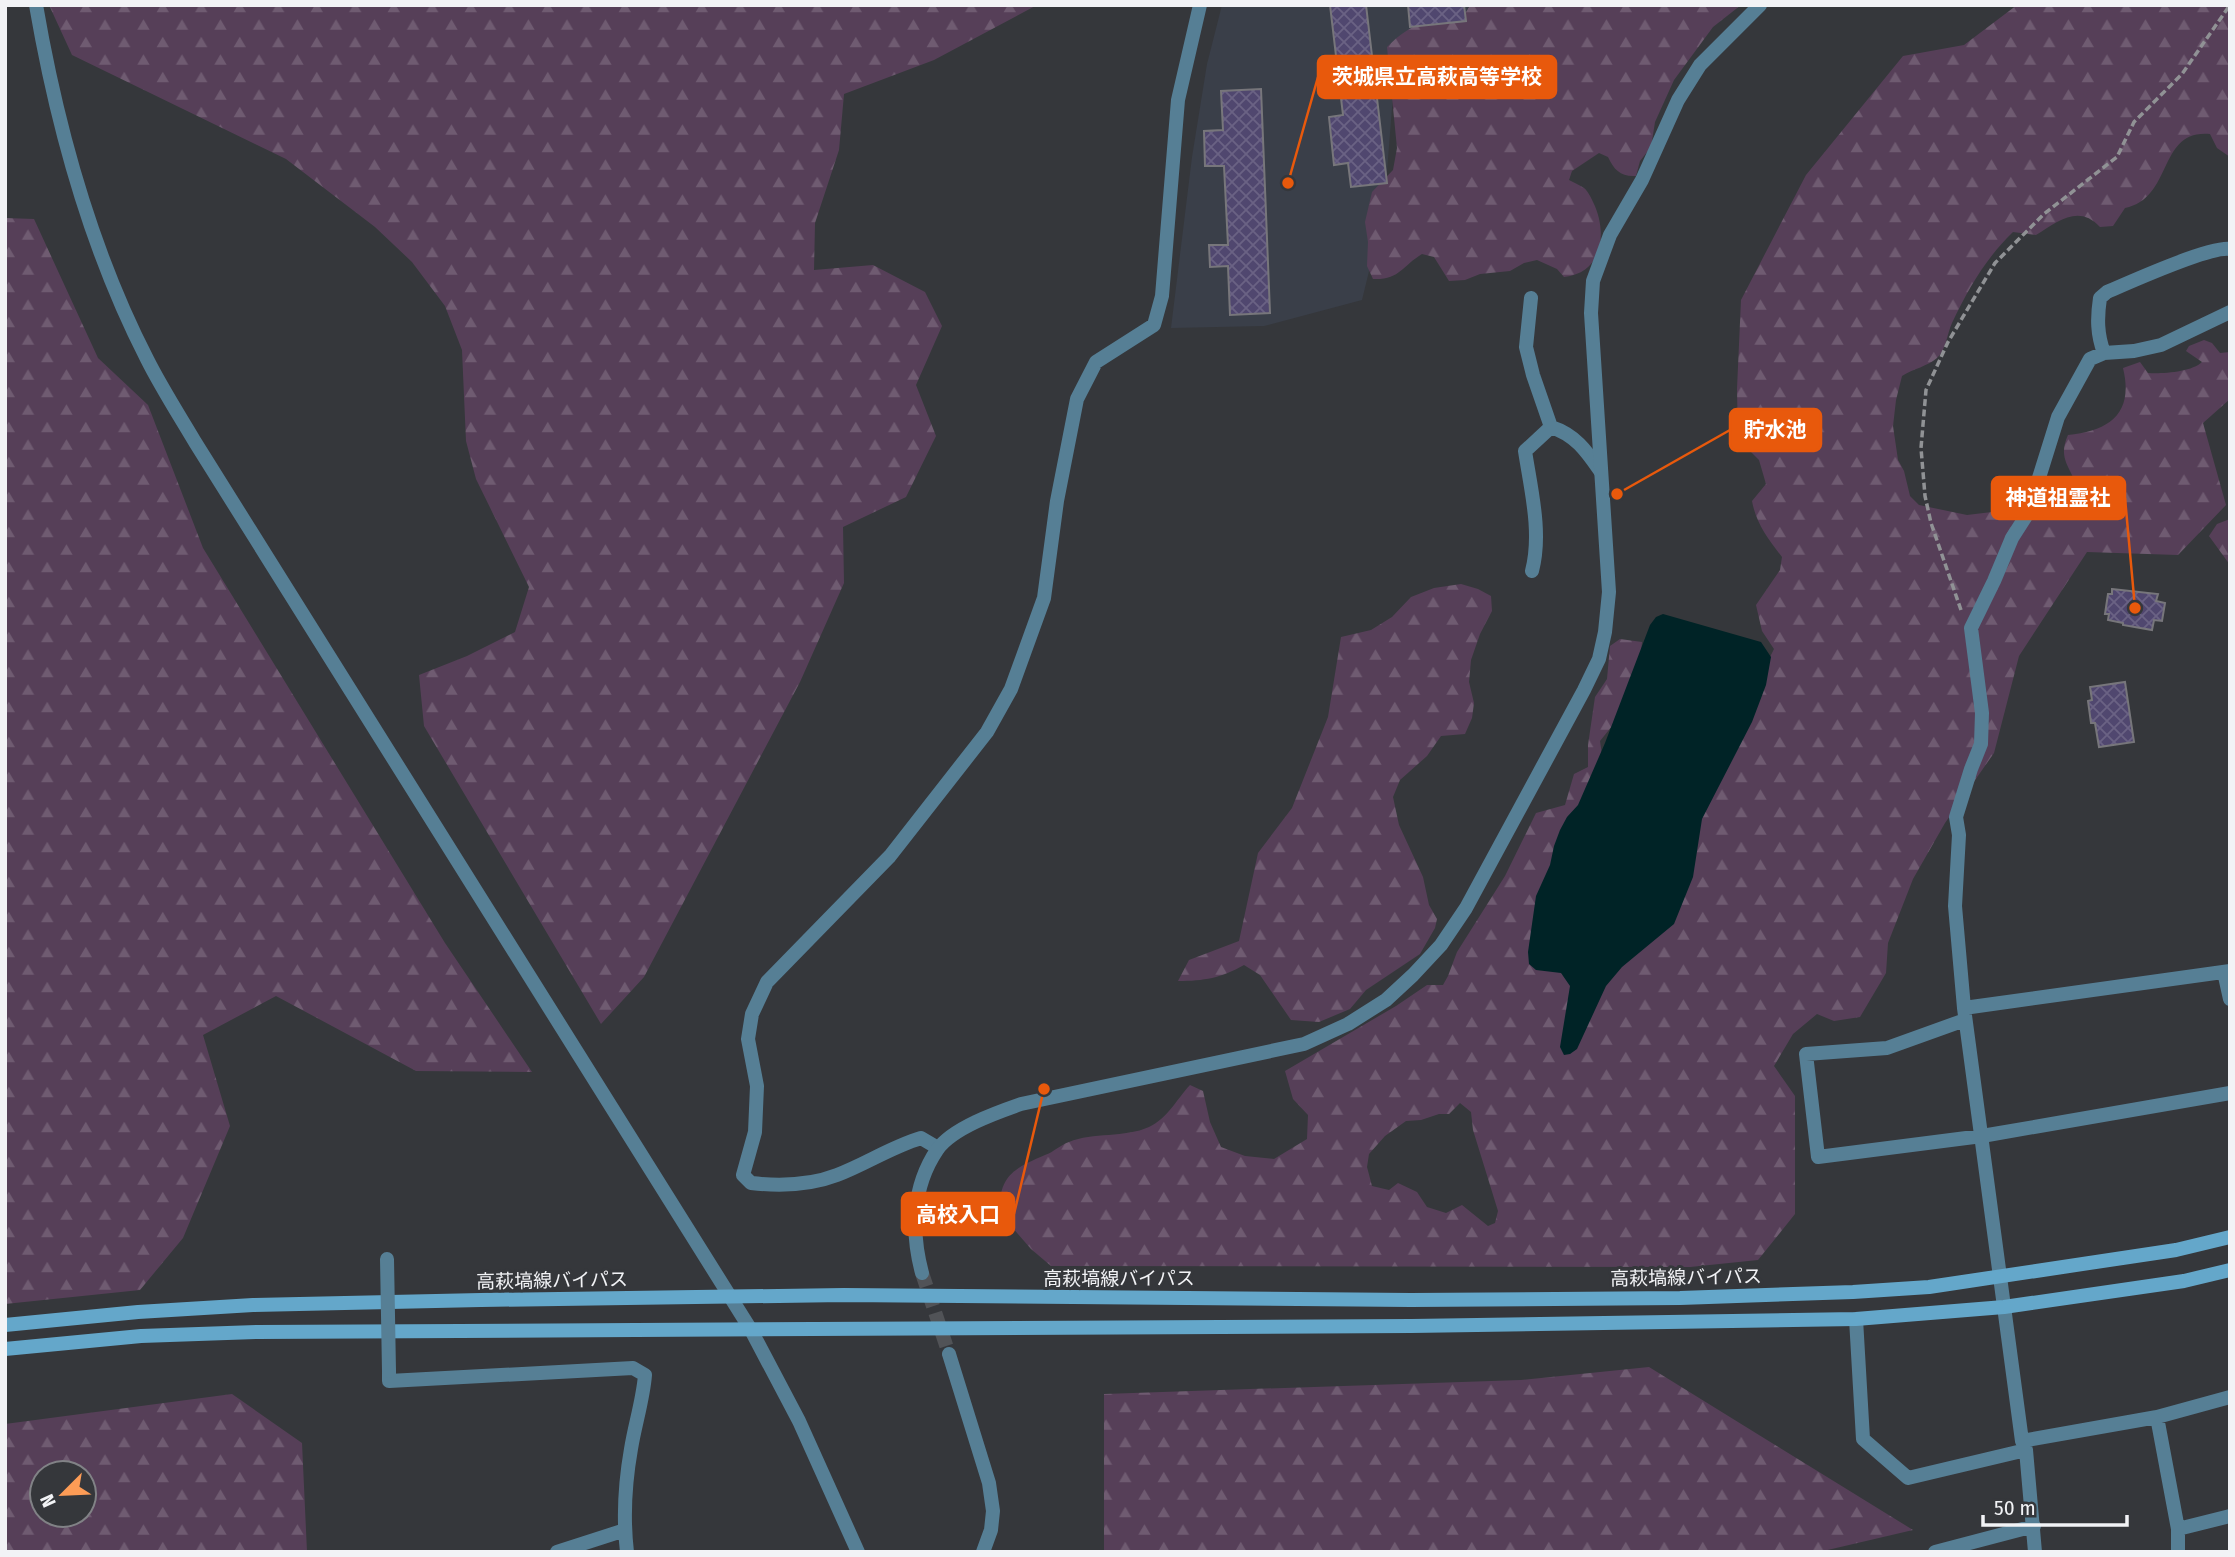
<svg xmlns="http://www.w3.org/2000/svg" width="2235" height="1557" viewBox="0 0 2235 1557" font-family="'Fira Sans Condensed','Noto Sans JP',sans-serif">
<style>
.built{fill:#3a3f49}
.forest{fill:url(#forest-firs);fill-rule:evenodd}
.water{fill:#002326}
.building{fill:url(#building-cross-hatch);stroke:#77767b;stroke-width:2}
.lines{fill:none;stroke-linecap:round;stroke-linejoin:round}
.tertiary-tunnel{stroke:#515357;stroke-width:14;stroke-dasharray:14 7;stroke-linecap:butt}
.path{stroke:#909295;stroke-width:3.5;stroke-dasharray:7 3.5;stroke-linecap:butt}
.minor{stroke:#567f95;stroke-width:14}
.tertiary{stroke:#567f95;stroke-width:14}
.secondary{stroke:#64a7ca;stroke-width:14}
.minor-bridge{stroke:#567f95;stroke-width:14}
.labels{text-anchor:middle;stroke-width:6;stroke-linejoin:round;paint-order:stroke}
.street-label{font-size:19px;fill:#f2f3f6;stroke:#35373b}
.leader{fill:none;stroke:#e8590c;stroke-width:2.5}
.callout-dot{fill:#e8590c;stroke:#35373b;stroke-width:2.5}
.callout{fill:#e8590c;stroke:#e8590c;stroke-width:2.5}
.callout-label{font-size:21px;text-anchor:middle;font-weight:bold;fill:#fff}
</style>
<defs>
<pattern id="forest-firs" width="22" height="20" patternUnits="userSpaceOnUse" patternTransform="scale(1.75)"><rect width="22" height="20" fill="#563f58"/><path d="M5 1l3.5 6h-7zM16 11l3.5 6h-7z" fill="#6f5b71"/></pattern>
<pattern id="building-cross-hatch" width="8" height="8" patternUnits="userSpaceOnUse" patternTransform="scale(1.75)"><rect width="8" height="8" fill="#50476f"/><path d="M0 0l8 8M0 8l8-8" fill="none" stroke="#6a6284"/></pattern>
</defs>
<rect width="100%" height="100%" fill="#35373b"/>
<path class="built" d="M1222,5H1469L1459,32L1393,95L1384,210L1362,300L1264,326L1171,328L1192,157L1207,64Z"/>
<path class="forest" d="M49,5H1037L934,60L844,94L839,150L815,223L814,270L873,265L925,292L942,326L916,385L936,436L906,497L843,527L844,583L800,682L644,977L601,1024L424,726L419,675L467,656L515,632L529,587L476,479L466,441L462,350L445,306L412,262L375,227L286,159L72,55Z
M1470,5H1741L1713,27L1674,80L1655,122L1651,147L1640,161L1636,176C1621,177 1614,170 1608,157L1599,153L1572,171L1569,180C1574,183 1580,185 1584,188C1588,191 1591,198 1593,202C1608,232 1603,273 1564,277L1557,269L1537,260L1524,263L1510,271L1480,274L1465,280L1449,281L1434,257L1422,254C1402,266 1400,280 1373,279L1367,266L1368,242L1365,222L1372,192L1393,170L1397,148L1387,47C1413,21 1430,20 1466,12Z
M2017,5H2230V157L2217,148L2210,134C2157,129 2174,198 2125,208L2113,226L2100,227C2079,204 2058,221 2036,235L2013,232C1986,258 1968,289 1952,323C1947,334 1946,350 1937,358C1928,366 1913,369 1902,376L1896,400L1893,426L1898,460L1904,471L1910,496L1919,505L1967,515L1992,512L2012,495L2061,493L2071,487L2073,477C2065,461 2060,453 2068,435C2110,431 2134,413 2123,368L2140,362L2148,373C2162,374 2192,372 2202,362L2186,351L2189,346L2204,340L2212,343L2220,353L2230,352V399L2203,423L2226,505L2178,555L2087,552L2019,656L1994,753L1945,823L1913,879L1888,943L1886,973L1860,1017L1834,1021L1817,1014L1793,1034L1774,1066L1795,1096V1214L1758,1260L1690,1267L1051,1266L1031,1249L999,1212C1000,1175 1013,1169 1045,1155C1054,1152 1060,1145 1069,1142C1093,1132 1125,1138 1149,1127C1168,1118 1176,1100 1190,1085L1203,1091L1210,1122L1221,1147L1245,1156L1274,1159L1307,1139L1308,1115L1293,1099L1285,1071L1396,1006L1427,985H1443L1448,976L1457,952L1505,876L1536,813L1565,805L1574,774L1588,767V745L1595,697L1607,679L1610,646L1620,639L1642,642L1637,695L1600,741L1602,755L1768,661L1774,649L1762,631L1756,605L1780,570L1782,557C1768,539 1756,523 1752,501L1766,484L1759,460L1738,439L1737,389L1741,300L1806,175L1903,56L1964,45ZM1460,1103L1471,1112L1473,1130L1498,1211L1495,1223L1488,1226L1462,1205L1446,1213L1427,1207L1417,1192L1398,1183L1389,1190L1372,1186L1367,1167L1369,1154L1385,1136L1406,1121L1421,1120L1439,1114H1449Z
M5,218L34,219L98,358L148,405L203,548L445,943L532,1072L416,1071L276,996L203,1035L230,1126L183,1238L140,1290L5,1304Z
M2230,519V565L2209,536L2217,524Z
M1461,584L1478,589L1491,596L1492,611L1480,634L1471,660L1469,682L1474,703L1472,718L1465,734L1441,736L1427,756L1400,780L1393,797L1399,825L1423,877L1429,905L1437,919L1435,928L1420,954L1366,990L1350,1009L1319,1022L1291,1020L1260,975L1244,965C1221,978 1204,981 1178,981L1189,960L1239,941L1258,853L1292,808L1328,717L1341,637L1371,630L1392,617L1411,597L1434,588Z
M1649,1367L1913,1530L1819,1552H1104V1394L1521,1380Z
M232,1394L302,1443L307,1552H5V1424ZM84,1473V1515H42V1473Z"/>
<path class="water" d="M1663,614L1761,642L1771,657L1766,685L1752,722L1702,819L1693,877L1674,924L1622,967L1606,986L1577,1049L1570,1054L1564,1055L1560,1047L1570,986L1561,973L1536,970L1529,964L1528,952L1536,896L1550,865L1554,846L1560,830L1567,817L1578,805L1605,743L1650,625L1656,617Z"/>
<path class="building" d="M1330,5H1366L1387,183L1351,187L1348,163L1334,165L1329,117L1343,115Z
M1408,5H1464L1466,21L1410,27Z
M1261,89L1270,313L1230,315L1228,266L1210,267L1209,245H1228L1224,166H1205L1204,131L1223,130L1221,91Z
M2112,589L2158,594L2156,601L2165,603L2162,621L2154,620L2152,630L2123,625V623L2108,620L2109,614H2105L2108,594H2112Z
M2125,682L2134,742L2099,747L2095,723H2091L2088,701L2092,700L2090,687Z"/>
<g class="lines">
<path class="tertiary-tunnel" d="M922,1273L949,1354"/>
<path class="path" d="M1961,610L1931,523L1925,496L1921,448L1926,390L1948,342L1995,263L2044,214L2117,157L2134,122L2182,74L2230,5"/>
<path class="minor" d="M1531,298L1526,347L1533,375L1551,427L1525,451C1531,490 1542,533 1532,571
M2104,353C2097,334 2097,318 2100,298L2107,292C2130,282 2210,246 2230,249
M1551,427C1576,435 1587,452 1601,472
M2224,972L2230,999
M1964,1008L2230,971
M1965,1020L1887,1048L1806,1054L1818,1157L1982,1136L2230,1093
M938,1148L921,1138C891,1147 866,1164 837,1175C811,1185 778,1186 751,1183L743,1175L755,1132L757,1086L748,1039L752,1014L767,982L890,856L987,732L1011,689L1044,598L1057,501L1077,399L1096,362L1154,325L1162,296L1178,100L1200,5
M1856,1319L1863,1439L1908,1478L2026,1450
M389,1371V1381L633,1368L645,1375C643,1400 635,1424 631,1449C625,1483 623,1518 627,1552
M2157,1417L2178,1529
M2022,1441L2157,1417L2230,1397
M557,1552L625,1530
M1935,1552L2034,1526
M2035,1552L2026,1450L2022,1441L1964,1008L1955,906L1959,835L1956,817L1971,769L1981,744L1982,713L1971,628L1994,581L2012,538L2028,513L2058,417L2090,359L2104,353L2134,351L2161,345L2230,312
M2178,1552V1529L2230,1516"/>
<path class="tertiary" d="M36,5C57,127 90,248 147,359C161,387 179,415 195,442L751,1330L799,1421L858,1552
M922,1273C911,1232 912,1187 937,1150C952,1128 998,1112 1021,1104L1304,1044L1348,1024L1386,1000L1413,975L1441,945L1466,908L1584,690L1599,659L1605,632L1609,592L1591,313L1593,281L1610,235L1642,180L1678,100L1700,65L1760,5
M949,1354L989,1483L993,1511L991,1530L983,1552"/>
<path class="secondary" d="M5,1325L138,1312L253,1305L481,1300L844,1295L1411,1300L1680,1298L1853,1292L1929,1287L2176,1250L2230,1237
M5,1349L141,1336L257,1332L1411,1326L1856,1319L2004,1307L2184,1281L2230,1270"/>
<path class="minor-bridge" d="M387,1259L389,1371"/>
</g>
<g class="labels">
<g class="street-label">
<text transform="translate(1686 1277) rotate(-1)" y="7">高萩塙線バイパス</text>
<text x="1119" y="1285">高萩塙線バイパス</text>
<text transform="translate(552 1280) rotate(-1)" y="7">高萩塙線バイパス</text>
</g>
</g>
<path class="leader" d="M1288 183L1318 77M1617 494L1730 430M2135 608L2125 498M1044 1089L1014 1214"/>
<g class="callout-dot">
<circle cx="1288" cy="183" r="7"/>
<circle cx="1617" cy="494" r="7"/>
<circle cx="2135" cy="608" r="7"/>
<circle cx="1044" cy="1089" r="7"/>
</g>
<g class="callout">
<rect x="1318" y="56" width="238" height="42" rx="7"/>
<rect x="1730" y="409" width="91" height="42" rx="7"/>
<rect x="1992" y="477" width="133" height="42" rx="7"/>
<rect x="902" y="1193" width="112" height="42" rx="7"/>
</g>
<g class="callout-label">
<text x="1437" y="84">茨城県立高萩高等学校</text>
<text x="1775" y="437">貯水池</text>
<text x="2058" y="505">神道祖霊社</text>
<text x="958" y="1222">高校入口</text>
</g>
<rect width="2235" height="1557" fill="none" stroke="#f2f3f6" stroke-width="14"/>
<g transform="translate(63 1494) rotate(246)"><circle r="33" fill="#35373b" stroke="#818286" stroke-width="2"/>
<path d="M0-5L12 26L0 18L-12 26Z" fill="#fd9c56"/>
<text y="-10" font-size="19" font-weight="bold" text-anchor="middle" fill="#f2f3f6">N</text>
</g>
<path d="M1983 1515v10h144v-10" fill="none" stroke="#f2f3f6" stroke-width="3.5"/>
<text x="1994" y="1515" font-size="21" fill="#f2f3f6" stroke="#35373b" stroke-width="5" paint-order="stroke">50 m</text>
</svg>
